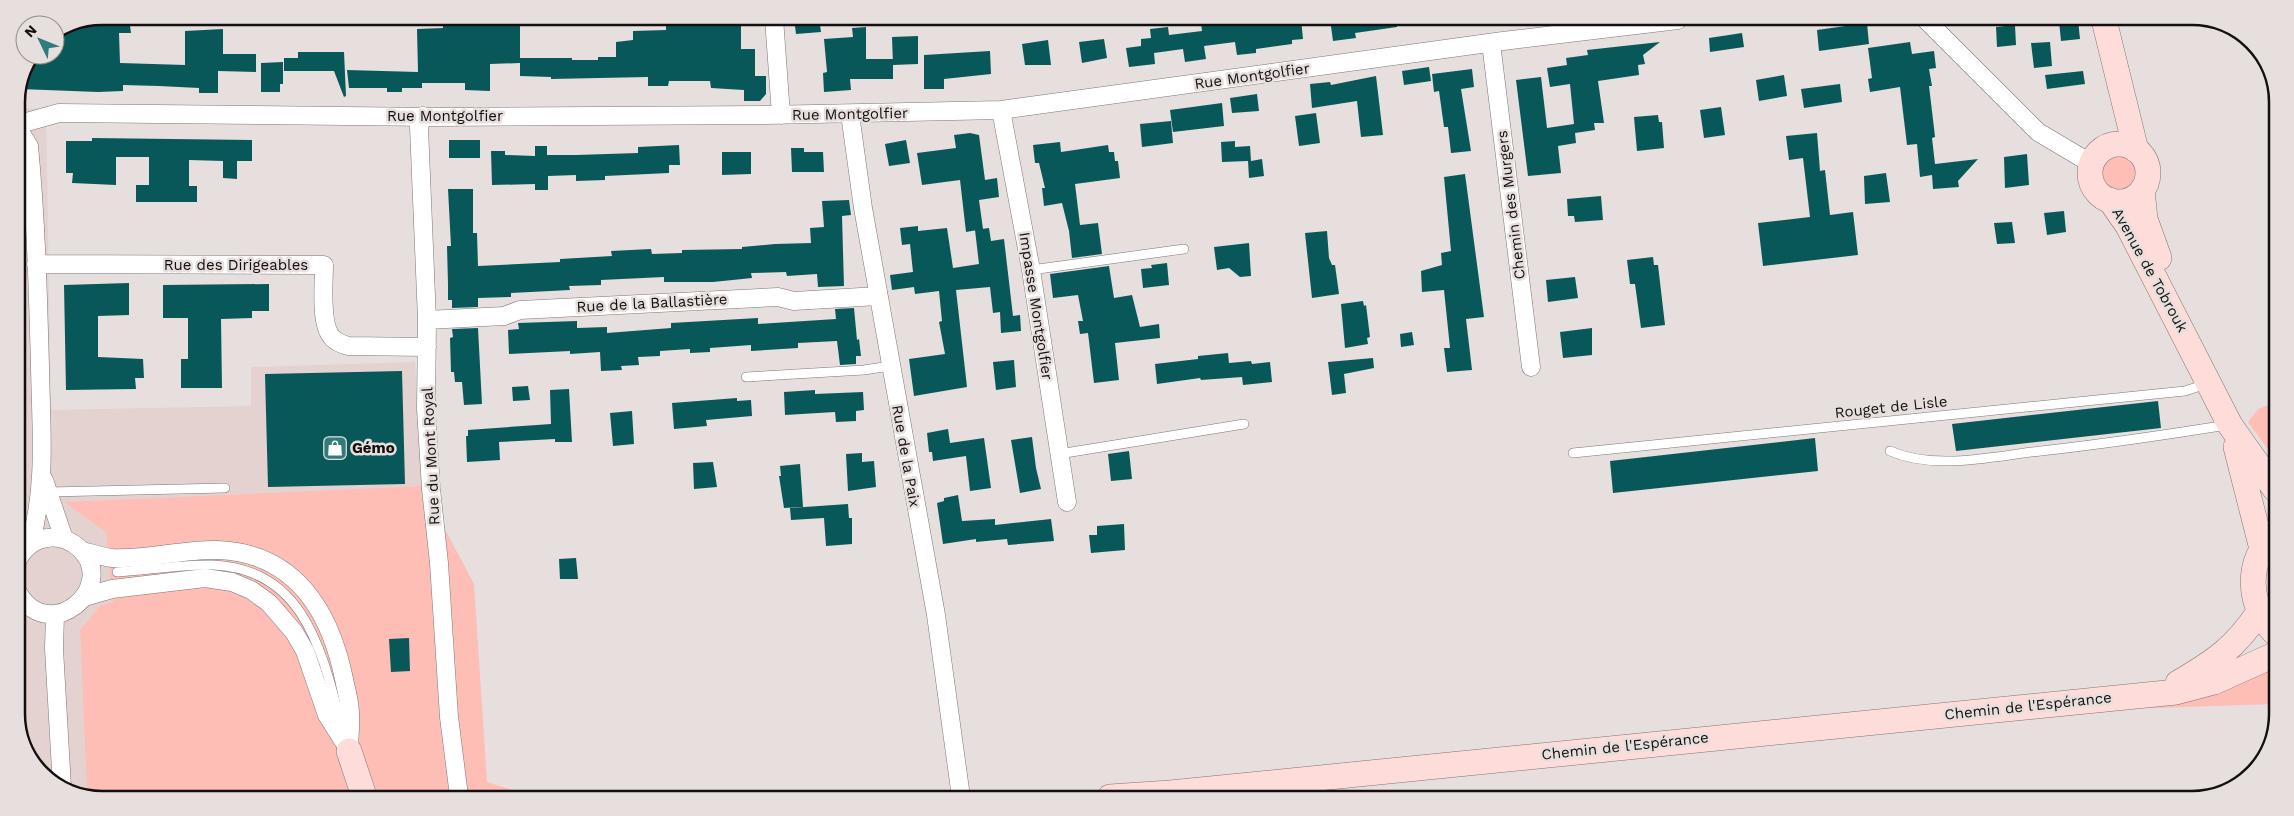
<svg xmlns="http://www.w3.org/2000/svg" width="2294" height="816" viewBox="0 0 2294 816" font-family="'Work Sans',sans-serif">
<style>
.built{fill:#e3d2d0}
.green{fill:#febdb5}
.building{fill:#095859}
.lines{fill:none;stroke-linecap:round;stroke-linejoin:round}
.lane-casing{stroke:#7d7675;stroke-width:10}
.street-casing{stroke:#7d7675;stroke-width:19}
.secondary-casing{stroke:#7d7675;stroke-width:26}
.lane{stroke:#fff;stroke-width:9}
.street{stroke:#fff;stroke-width:18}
.secondary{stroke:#fddcd9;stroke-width:25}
.labels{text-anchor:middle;stroke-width:5;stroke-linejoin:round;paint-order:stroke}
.street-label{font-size:15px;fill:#120f0e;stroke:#e7dfdd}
.poi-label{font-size:15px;font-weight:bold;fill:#120f0e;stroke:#e7dfdd;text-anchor:start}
.rim{fill:none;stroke:#120f0e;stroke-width:2.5}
</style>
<rect width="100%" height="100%" fill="#e7dfdd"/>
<path class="built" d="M46,108L51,410L251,406V367L415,362L422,486L65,502L106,532L113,602L101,605L80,630L87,795H74L34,767L16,720V109Z"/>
<path class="green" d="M2098 173a21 21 0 1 1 42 0a21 21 0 1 1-42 0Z
M2276,402L2275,459L2248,422L2258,409Z
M422,486L474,584L487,782L531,796L87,795L80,630L101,605L113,602L106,532L64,502Z
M2274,560V607C2268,590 2269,577 2274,560Z
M2274,668V704L2155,708L2117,706L2237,683Z"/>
<path class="building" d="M96,17V19L129,18L131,33H119L120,63L185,65V31L223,29V54H256V72L218,71V93H199V88L159,86L123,85V91L98,92L20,89L35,55H55V32L69,23Z
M442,17H487V21H520V58H572V60H598V57H616V42L633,40V31L666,30V17H693V23H741V49H755V76H766V94L760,101H744V90L711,88L710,81H669L668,86H648V77L551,79V77L520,76V63L490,64V91L465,90V83H422V88H402V92H387V88H349L347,70L418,72L417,29L443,28Z
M794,18H819L821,32L796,34Z
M1280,19H1301L1303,39L1292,40V44L1256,49V53L1237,55L1235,42L1204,46L1206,59L1185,62L1183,49L1154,53L1155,64L1129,67L1126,48L1141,46V39L1151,38L1150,29L1168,27L1169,35L1202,31L1201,23L1226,20L1227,25Z
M1330,19H1397V27L1355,33L1356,38L1333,41Z
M2078,20L2080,39L2061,41L2059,21Z
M1867,23L1869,44L1819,51L1817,30Z
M2015,25L2016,45L1997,47L1996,27Z
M866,27V59H893V79H850L851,90L824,92L823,73L827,72L824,39L853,37L852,28Z
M1742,33L1744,47L1710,52L1709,38Z
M918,36V64L893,65L892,37Z
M1104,39L1107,58L1082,63L1079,42Z
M1048,40L1051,65H1025L1022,44Z
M1660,42L1643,55L1645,64L1638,65L1639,75L1598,81L1604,123H1594L1595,130L1575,133L1576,143L1558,146L1561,173L1528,176L1516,80L1541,77L1547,128L1574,124L1570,84L1550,87L1547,68L1567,65L1566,58L1588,55L1587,50Z
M1910,42L1912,54L1934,51L1936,68L1929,69L1932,86H1929L1934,128L1935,137L1932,138L1935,164L1978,159L1958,181L1959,187L1933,189L1932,175L1920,177L1917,144L1907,145L1900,87L1870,92L1868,79L1872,78L1868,48Z
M2050,42L2052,66L2034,68L2031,43Z
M990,51L991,74L944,79V89H924V55Z
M298,52H344L346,96L344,97L334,71H284V58H298Z
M283,62V84H280V92H261V63Z
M1429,67L1431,81L1404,85L1402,71Z
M1472,69L1474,87L1461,89L1471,151L1451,153L1448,127H1444L1439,91L1434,92L1432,74Z
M2083,71L2085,84L2047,89L2045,75Z
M1784,75L1787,96L1759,101L1756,80Z
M1376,76L1383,135L1361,137L1357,101L1312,108L1310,84L1330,82L1331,85Z
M1840,84L1842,102L1804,108L1801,89Z
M1257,94L1259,111L1232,113L1230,98Z
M1222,103L1224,126L1173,132L1170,110Z
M1721,107L1725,135L1704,138L1700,110Z
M1316,113L1320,143L1299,146L1295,116Z
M1658,115L1659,122H1662L1664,148L1637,151L1634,117Z
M1171,121L1173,143L1142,147L1140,124Z
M970,133L979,135L985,180L997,178L999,197L979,200L983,229L966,232L960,180L922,185L917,153L956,148L954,135Z
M1817,133L1820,171L1825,170L1830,215L1853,212L1858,255L1763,266L1758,223L1810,217L1803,158L1789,160L1786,136Z
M92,138L252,140V161H237V179L223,178V161L189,160V186H197V202H136V185H149V157H116V185L72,183L73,173H66V141H92Z
M449,140H480V158H449Z
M906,140L910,163L889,166L885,144Z
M1235,141V147L1250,146L1251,161L1262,159L1264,176L1249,178L1248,161L1222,162L1221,142Z
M1060,142L1061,152L1108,145L1109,152H1114L1115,161H1118L1120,178L1075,184L1080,225L1098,223L1102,254L1072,258L1069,231L1062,203L1044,206L1042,188H1045L1039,163H1035L1033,145Z
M679,145L680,165H669V173L605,176V180L576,181V175L548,176V190H535V184L492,185L491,151H505V155L535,156V146H547V155H576L638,153V147Z
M791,148H804V152H823L824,172H792Z
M722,152H751V174L722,175Z
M2027,154L2029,185L2005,188L2004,157Z
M1886,173L1890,202L1865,204L1864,176Z
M1465,174L1484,317L1466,319L1472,370L1447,372L1444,348H1450L1444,290L1422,292L1421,271L1442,265L1441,253L1451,251L1444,177Z
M448,189H473V233H477L478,266L560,262V259L612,256L611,251L651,249L652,254L682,253V250L742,249V247L775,244L811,243L810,228L824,227L822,201L849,200L851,215L842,216L844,286L818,287L817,274L787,276L786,272L751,273L752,278L713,282H664V277L601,280V285L569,286L570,290L511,293V297L478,298V307L452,308V300H448V284L447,246H451Z
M1601,196L1603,220L1575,222L1574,216H1568L1567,199Z
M2064,211L2066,232L2047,235L2044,213Z
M2012,222L2015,243L1997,244L1994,223Z
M918,226V231L947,228L953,268L979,264L975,230L989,228L991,241L1004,239L1013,316L1020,315L1021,331L1001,333L1000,312L993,313L990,287L956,290L967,387L914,396L909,359L945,354L939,322L942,321L939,291L915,294L914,287L892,290L890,275L913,272L910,244L902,245L900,228Z
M1327,231L1329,258L1332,265H1335L1339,294L1312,298L1305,233Z
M1249,243L1251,276L1240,277L1229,268L1217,270L1214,247Z
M1653,257L1654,265H1658L1665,325L1641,328L1635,284H1630L1627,260Z
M1167,263L1169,285L1143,288L1141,269L1152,268L1151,265Z
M1109,266L1114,298L1132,295L1140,327L1159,324L1160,338L1115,343L1119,380L1094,383L1088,333L1080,334L1078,321H1083L1078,295L1053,298L1050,274Z
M1575,277L1578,298L1548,302L1546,280Z
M129,283V315L98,316V357L143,359L144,378H135L136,389L66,390L64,285Z
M269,284V311H252V318L221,319L222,388H181V359H188V318H163V285Z
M1363,301L1364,306L1366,305L1370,337L1367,338L1368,344L1345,348L1341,304Z
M854,308L857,340L859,339L861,356H856V364L840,365L837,341L798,343V348L751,351V345L710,348V352L690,353V349L660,351V356L638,357L639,365L621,366L622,370L601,371L600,352L570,354V351L509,354L508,330L519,329L518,323L577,321V328L607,327V333L671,328V323L758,318V324L836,319L835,309Z
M478,328L482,404L464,405L462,382H455L454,372H451L450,338L453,337L452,329Z
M1592,328V355L1563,358L1560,332Z
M1412,332L1414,345L1401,347L1400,334Z
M1228,353L1229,363L1251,361L1252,364L1270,362L1272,382L1243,385L1242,377L1201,380L1200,378L1157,384L1155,364L1198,359V356Z
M1373,358L1374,368L1344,374L1346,393L1332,395L1328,362Z
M1014,360L1016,387L996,390L993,362Z
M402,371L405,484L268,487L265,374Z
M528,386L530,400L513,401L512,387Z
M569,389L572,442H555V439L499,442L500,460L467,462L466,436H468V430L551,424L550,390Z
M815,390V394L863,392L864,410L856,411V421L836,422L835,412L785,415L784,392Z
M737,398V401L751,400L752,416L706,420L707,426L674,429L672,403Z
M2158,401L2161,428L1956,451L1952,424Z
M632,411L634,444L613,446L610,413Z
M948,429L950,443L984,438L991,488L970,491L966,456L933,461L932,452H929L927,433Z
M1032,437L1036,468L1041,489L1020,493L1011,440Z
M1815,438L1818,471L1613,493L1610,461Z
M1129,451L1132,479L1111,481L1108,454Z
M862,453V462L874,461L876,487L848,491L846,454Z
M713,462L717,487L694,489L693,463Z
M800,464L803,507L784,508L779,476H781L780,466Z
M958,495L962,521L995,519V525L1051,519L1054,541L1008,545L1007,539L976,542V539L943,544L937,503L944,501V498Z
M848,504L849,518H852V544L826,546L824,518L791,520L790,508Z
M1124,524L1125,550L1091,553L1089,535H1097V526Z
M576,558L578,579H560L559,559Z
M409,638L410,671L391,672L389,639Z"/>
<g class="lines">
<g class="lane-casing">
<path id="lane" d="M1031,270L1184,249
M746,377L864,370L890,366
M1890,451C1936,471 1994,456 2041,451C2103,444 2165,435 2227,425
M1573,453L2185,391L2206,384
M1059,454L1244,424
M49,492L225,488
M117,572C149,570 182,564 213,565C308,569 323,658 343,731"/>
</g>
<g class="street-casing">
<path id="street" d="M774,18L781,115
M1926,20L2038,132L2092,164
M1491,43L1531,367
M1001,110L1031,270L1067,502
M850,114L863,208L936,615L961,797
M423,116L419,127L427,320L426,409L431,489L439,563L449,717L459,796
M16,125L59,113L436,117L766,115L1001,110L1503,41L1678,20
M16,126L29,146C36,219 38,293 40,367C41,427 47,486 30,544
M36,264L324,265C324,282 320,323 331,336C335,342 342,344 348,346L427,347
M427,320L504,316L520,310L778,297L794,301L878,296
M44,480L64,539
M82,551C92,553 102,557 112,558C147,560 182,549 218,550C295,553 330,611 344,679C346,690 350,702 350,713C351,725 349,738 349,751
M16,563C22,550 33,540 47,538C59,536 70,540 79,548C121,586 47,650 16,589
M84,597L112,589L205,578L232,582L251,590L269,603L294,632L305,651L327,715L349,750
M55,614L54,649L62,787"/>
</g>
<g class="secondary-casing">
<path id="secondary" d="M2104,20L2136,150
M2090 173a29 29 0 1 1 58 0a29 29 0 1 1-58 0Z
M2142,190L2145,219L2159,258
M2110,200L2128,226L2230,425L2275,489
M2236,447L2262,549
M2273,535C2245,564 2248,604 2274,632
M2178,683C2215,661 2235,648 2259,612
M349,751L364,796
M1110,797L1170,793L2176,692L2214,682L2274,655"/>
</g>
<use href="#lane" class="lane"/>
<use href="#street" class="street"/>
<use href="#secondary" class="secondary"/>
</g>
<defs>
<g id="shop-square" transform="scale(1.25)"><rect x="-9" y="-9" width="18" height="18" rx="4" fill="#327b7d" stroke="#e7dfdd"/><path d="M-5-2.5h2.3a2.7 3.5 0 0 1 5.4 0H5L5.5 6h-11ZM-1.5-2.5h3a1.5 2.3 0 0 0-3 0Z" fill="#fff"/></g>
</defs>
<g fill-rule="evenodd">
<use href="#shop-square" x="335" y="448"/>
</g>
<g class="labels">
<g class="street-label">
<text transform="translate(1252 76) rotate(-8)" y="5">Rue Montgolfier</text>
<text transform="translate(850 114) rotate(-1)" y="5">Rue Montgolfier</text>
<text x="445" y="121">Rue Montgolfier</text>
<text transform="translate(1511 205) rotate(-97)" y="5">Chemin des Murgers</text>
<text x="236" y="270">Rue des Dirigeables</text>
<text transform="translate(2150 270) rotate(61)" y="5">Avenue de Tobrouk</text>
<text transform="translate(652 303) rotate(-3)" y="5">Rue de la Ballastière</text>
<text transform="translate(1036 306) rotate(81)" y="5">Impasse Montgolfier</text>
<text transform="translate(1891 407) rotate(-6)" y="5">Rouget de Lisle</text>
<text transform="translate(431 456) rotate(-93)" y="5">Rue du Mont Royal</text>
<text transform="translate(906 456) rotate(80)" y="5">Rue de la Paix</text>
<text transform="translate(2028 706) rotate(-6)" y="5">Chemin de l'Espérance</text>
<text transform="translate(1625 746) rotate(-6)" y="5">Chemin de l'Espérance</text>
</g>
<g class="poi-label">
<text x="352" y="453">Gémo</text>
</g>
</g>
<path d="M0 0H2294V816H0ZM102 25H2192A77 77 0 0 1 2269 102V714A77 77 0 0 1 2192 791H102A77 77 0 0 1 25 714V102A77 77 0 0 1 102 25Z" fill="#e7dfdd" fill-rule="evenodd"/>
<path class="rim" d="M102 25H2192A77 77 0 0 1 2269 102V714A77 77 0 0 1 2192 791H102A77 77 0 0 1 25 714V102A77 77 0 0 1 102 25Z"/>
<g transform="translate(40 40) rotate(313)"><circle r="24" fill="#e7dfdd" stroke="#928c8a"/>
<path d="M0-4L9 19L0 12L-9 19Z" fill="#327b7d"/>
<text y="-8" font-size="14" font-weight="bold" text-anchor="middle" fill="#120f0e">N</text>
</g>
</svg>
